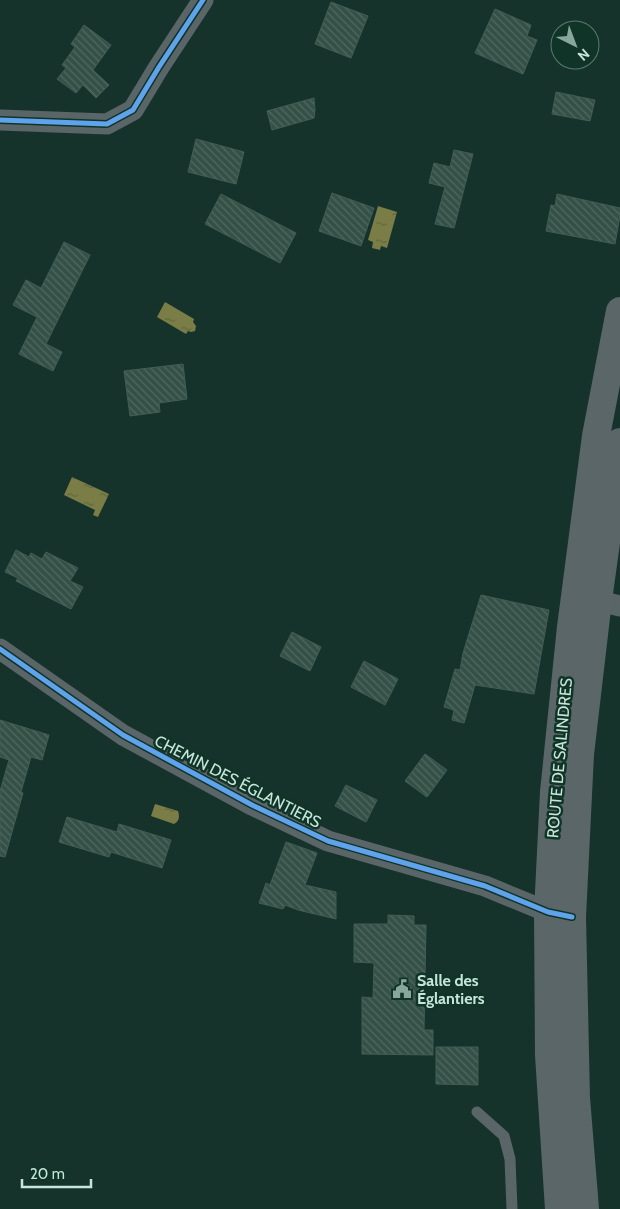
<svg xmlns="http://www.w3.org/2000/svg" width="620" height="1209" viewBox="0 0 620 1209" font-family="Cabin,sans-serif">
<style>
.water{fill:url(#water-ripples)}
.building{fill:url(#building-back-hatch);stroke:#435d54}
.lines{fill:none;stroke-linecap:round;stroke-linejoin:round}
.service{stroke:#5a6567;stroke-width:11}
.minor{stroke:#5a6567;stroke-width:21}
.secondary{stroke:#5a6667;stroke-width:28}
.cycleway-casing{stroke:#103428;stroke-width:8}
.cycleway{stroke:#60a3ed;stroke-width:5}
.labels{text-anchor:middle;stroke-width:5;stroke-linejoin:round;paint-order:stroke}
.street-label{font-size:16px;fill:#c6e6d9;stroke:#103428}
.poi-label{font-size:16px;font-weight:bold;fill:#c6e6d9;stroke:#103428;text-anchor:start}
</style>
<defs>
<pattern id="water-ripples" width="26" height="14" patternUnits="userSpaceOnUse" patternTransform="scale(1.25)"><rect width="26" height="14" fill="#7a7d45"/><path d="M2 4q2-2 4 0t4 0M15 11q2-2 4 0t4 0" fill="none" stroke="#616743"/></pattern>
<pattern id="building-back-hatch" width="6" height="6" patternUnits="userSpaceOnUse" patternTransform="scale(1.25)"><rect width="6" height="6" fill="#345047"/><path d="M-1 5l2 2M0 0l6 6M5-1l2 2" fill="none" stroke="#506961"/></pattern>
</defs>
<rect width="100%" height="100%" fill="#16332b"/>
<path class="water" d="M378,206L397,212L387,248L381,246L380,250L372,248L373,242L368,240Z
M165,302L194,319L193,322L196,326L195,331L191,332L188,331L186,334L157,317Z
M72,477L109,494L98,517L93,515L95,510L64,495Z
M155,804L178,811C180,817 179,821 174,824L151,816Z"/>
<path class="building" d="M331,2L368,16L351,58L315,44Z
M495,9L531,25L527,36L537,40L523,74L475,53Z
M84,25L111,45L93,70L109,85L96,98L83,85L76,93L57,79L66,68L62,65L75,47L71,44Z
M556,92L595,100L590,121L552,114Z
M314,98L315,110L314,118L272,130L267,111Z
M196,139L244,152L236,184L188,172Z
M454,150L473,154L454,228L435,224L445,187L429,183L434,163L450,167Z
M332,193L374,208L361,246L319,231Z
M221,194L296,233L280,263L205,224Z
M557,194L620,208V215L615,244L546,231L551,205L555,206Z
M64,242L90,255L46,344L62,352L53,371L19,354L37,317L13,305L26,280L41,288Z
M183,364L187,399L159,403L160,412L130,416L124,371Z
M16,550L29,557L31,553L42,559L46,552L78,568L70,581L83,587L71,609L16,581L18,578L5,572Z
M481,595L549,610L534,694L475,685L464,723L452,720L454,710L444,707L455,669L460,670L463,653Z
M292,632L321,647L310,671L280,656Z
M364,661L398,679L385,705L351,687Z
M0,720L49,735L42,760L31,757L21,792L23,793L5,857L0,856V791L9,760L0,757Z
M425,754L447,770L427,797L405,781Z
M346,785L377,800L366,822L335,806Z
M67,817L117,832L119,824L171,840L162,868L111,852L109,857L59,842Z
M286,842L317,853L305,885L336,892V919L298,910L285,905L283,909L259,903L266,883L270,885Z
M388,915L414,916V925H426L424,1030H433V1055L362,1054V997L373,998L374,963L354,962V924H388Z
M436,1047H478V1085L436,1084Z"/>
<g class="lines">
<path class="service" d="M477,1112L504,1136L510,1159L512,1209"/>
<path class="minor" d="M0,120L107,124L133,110L159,67L203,0
M584,597L620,606
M0,649L123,735L252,805L328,841L485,886L548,912L562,915"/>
<path class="secondary" d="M559,1209L549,1055L548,912L554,792L571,627L596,436L620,311
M585,1209L576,1098L572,917L580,754L598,600L620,442"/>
<g class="cycleway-casing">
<path id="cycleway" d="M0,120L107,124L133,110L159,67L203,0
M0,649L123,735L252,805L328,841L485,886L548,912L572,917"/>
</g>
<use href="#cycleway" class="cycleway"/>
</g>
<defs>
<g id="civic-bare" transform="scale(1.5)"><path d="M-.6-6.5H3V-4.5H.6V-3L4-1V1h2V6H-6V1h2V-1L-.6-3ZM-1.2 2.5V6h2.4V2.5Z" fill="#88a79c" stroke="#103428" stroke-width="2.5" paint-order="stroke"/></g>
</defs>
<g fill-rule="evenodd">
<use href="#civic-bare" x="402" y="989"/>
</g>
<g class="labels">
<g class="street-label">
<text transform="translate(559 758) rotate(-85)" y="6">ROUTE DE SALINDRES</text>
<text transform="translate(238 781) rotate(27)" y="6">CHEMIN DES ÉGLANTIERS</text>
</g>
<g class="poi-label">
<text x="417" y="986">Salle des<tspan x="417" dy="18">Églantiers</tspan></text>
</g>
</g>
<g transform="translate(575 45) rotate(138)"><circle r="24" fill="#103428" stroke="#597b6f"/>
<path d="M0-4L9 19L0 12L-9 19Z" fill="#88a79c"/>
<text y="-8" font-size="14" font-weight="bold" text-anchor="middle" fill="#c6e6d9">N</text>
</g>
<path d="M22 1179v8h69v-8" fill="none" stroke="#c6e6d9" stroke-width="2.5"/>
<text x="30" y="1179" font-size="15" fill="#c6e6d9" stroke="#103428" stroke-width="4" paint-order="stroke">20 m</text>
</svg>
